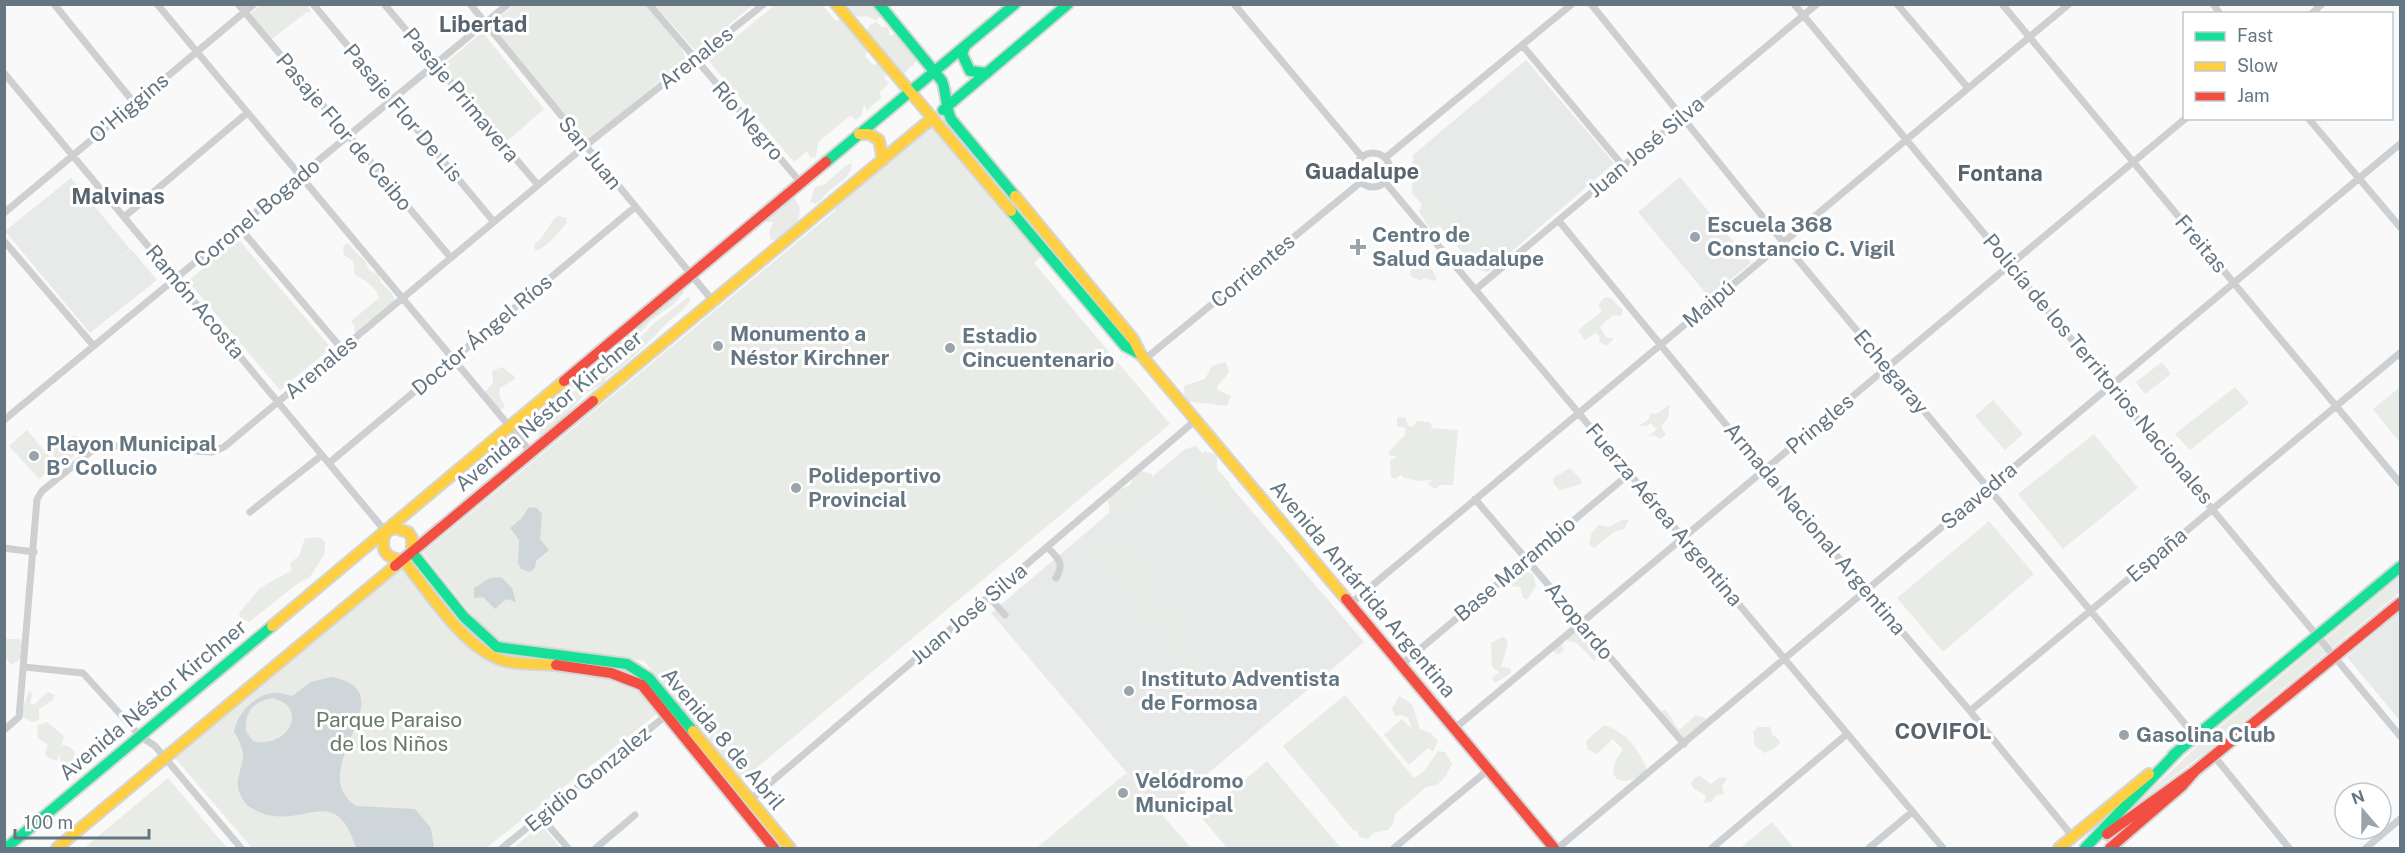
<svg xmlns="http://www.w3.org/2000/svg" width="2405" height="853" viewBox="0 0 2405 853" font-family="'Public Sans',sans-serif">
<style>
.built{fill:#e8e9e9}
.green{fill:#e8ebe6}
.water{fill:#ced6d9;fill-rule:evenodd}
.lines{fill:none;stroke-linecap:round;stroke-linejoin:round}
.fast-casing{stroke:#d5d6d7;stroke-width:14}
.slow-casing{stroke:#d5d6d7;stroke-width:14}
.jam-casing{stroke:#d5d6d7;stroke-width:14}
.street{stroke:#cecfd0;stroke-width:7}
.fast{stroke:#16e098;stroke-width:10}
.slow{stroke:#ffcf43;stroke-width:10}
.jam{stroke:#f24e42;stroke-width:10}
.poi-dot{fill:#99a4ac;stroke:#fff;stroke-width:2}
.labels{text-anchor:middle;stroke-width:6;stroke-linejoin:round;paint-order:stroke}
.street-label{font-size:21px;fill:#657683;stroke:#fff}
.poi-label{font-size:21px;font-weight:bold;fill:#657683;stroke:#fff;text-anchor:start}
.park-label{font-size:21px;fill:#687a64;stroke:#fff}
.neighbourhood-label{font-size:22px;font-weight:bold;fill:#57646e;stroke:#fff}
</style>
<rect width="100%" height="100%" fill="#f9f9f9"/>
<path class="built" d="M1526,60L1614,163L1488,272L1476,269L1412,193L1413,155Z
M1680,177L1751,263L1709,297L1638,212Z
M71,178L130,249L101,274L131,249L157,280L90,333L5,231Z
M1196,446L1364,642L1161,813L991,613L1185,449Z
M2400,612V721L2347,657Z"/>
<path class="green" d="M261,5H308L311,13L307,12L269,41L247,16Z
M514,5H645L680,44L686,59L588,141H584L503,46L489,35V25Z
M655,5H753L699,49L695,50Z
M775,5H822L836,21L840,18L844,20L869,47L865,56L873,65L881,63L888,73L884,78L889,83L880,92L881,98L867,110L864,104L862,115L856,120L850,116L818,142L816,157L810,158L807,151L794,162L708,60Z
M839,5H883L884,13L876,21L867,16C854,19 848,13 839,5Z
M876,22L882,27H888L890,36L897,34L917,55L916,61L902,76L880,51L876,39L871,38L866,33L870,25Z
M480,34H484L544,109L505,143L441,67Z
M933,126L1044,254L1034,263L1170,424L742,780L644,661L501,642L477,621L423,553L836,210L834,208Z
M852,163C850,179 841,181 830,190C823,195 823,201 815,204L810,202L815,187L825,184L846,165Z
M793,196L800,208L798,224L782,238L771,240L769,233L773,222H763Z
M1432,197L1440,200L1452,215L1447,223L1431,230L1419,212L1423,201Z
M557,216L566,218L567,223C557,233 549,247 535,251L534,245C545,237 547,226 557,216Z
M238,239L331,348L280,390L188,281Z
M347,243L365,261L370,271L378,274L381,283L391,292L395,300L376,318L374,317L373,321L367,322L358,333L354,331L355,327L351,321L379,298C376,287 365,280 355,275L353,261L344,255L343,247Z
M1426,260L1437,278L1435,281L1424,278L1420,281L1410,276L1411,269Z
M680,289L684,292L674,304L650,321L640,334L603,361L593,375L579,380L562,403L552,407L545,405L543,402Z
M688,297L691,300C684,311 676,314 667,323C648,343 629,363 606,378L605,382L584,395L558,424L541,435L528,433L523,425L535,418L539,419V425H543L573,392L597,378L612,361L631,347L652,325Z
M1605,297L1611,298L1623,310L1621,316L1613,315L1600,327L1607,338H1614L1607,346L1599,341L1600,337L1596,333L1585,340L1578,330L1602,311L1598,305Z
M1226,362L1229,372L1217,387L1218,390L1231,396L1227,406L1185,401L1184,386L1205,379L1212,366Z
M2162,362L2171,374L2145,394L2136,382Z
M502,367L514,376L515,379L500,388L499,395L505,406L500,411L484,393L493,383L492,371Z
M2235,387L2249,403L2190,450L2175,434Z
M2400,387V443L2373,409Z
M1993,400L2023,434L2005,450L1975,416Z
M1670,404L1668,418L1661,426L1666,435L1660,439L1654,435L1648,437L1657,429L1650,423L1647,426H1639L1649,419L1650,414L1658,413Z
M1401,417L1406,418L1408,426L1413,427L1417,421L1429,422L1432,425L1431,428L1458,430L1453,485H1441L1435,489L1427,484L1433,480L1417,481L1402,477L1401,474L1396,479L1391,477L1390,461L1397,457L1389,455V451L1405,435L1406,428L1397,426V418Z
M27,430L56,464L39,479L9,446Z
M2094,434L2138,488L2063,549L2018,494Z
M74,435L83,439L91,438L93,443L77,446L73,458L64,461L54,457L52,450Z
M1205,451L1217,455V469L1230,483L1228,505L1223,512L1212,502H1205C1196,493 1198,479 1203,469L1198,463L1199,456Z
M1570,468L1580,478L1582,484L1560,490L1554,484L1553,478Z
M1142,471L1152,474C1150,490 1140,494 1134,508L1110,514L1108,500L1119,489L1129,486L1134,476Z
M1622,520H1629L1624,529L1614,532L1594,548L1589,544L1591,534L1599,525L1609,527Z
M1989,521L2034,574L1943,652L1897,598Z
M320,537L325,542V553L310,577L297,584L249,622L240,617L239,613L260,588L292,570L290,563L299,556L305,538Z
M1101,540L1118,550L1143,552L1149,569L1146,590L1152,597V606L1163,615L1184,616L1186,623L1181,634L1190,643L1188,654L1203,662L1211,674L1220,677C1227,688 1245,692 1249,704L1239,715H1233L1221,708L1215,693L1196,681L1180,661L1172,637L1146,621L1129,593L1118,587L1114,572L1097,562L1090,551L1094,544Z
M403,568L476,654C522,687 590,657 637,689C645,694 652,705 658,713L486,848H252L175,758L360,601Z
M1526,571L1533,575L1536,586L1527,600L1523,598L1520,587L1512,586L1510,583L1513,575Z
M2400,577V592L2210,749L2134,806L2204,740Z
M1593,627L1597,639L1588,640L1595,650V662L1577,643L1565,640L1562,645L1564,650L1558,655L1552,650L1576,630L1581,636L1584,629Z
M1502,637L1506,638L1508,643L1501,667L1510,668L1511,673L1495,683L1492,678L1499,672L1492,667L1491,643Z
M5,639H19L22,643V658L11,665L5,656Z
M29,691L32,694L30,705L35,704L47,692L55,695L53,700L39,709V720L32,722L20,716Z
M1345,695L1414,778L1423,772L1438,751L1445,752L1452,764L1445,777L1437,785L1426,787L1395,814L1393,824L1388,830L1373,833L1368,839L1359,837L1357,830L1354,831L1283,746Z
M1399,696L1412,704L1420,729L1430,733L1438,741L1433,751L1428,748L1409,765L1384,735L1402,719L1412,729L1408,718L1402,715L1395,716L1392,709Z
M1665,709L1679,730L1696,715L1707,719L1684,740L1660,721L1659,713Z
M47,722L64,736L57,761L47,757L45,752L48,745L38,738L37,725Z
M1604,725C1626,732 1639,749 1647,770C1620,794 1601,775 1623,750L1613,739L1597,754L1587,749L1586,741Z
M1758,727H1770L1772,734L1779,740L1780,743L1774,749L1764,753L1755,746L1753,732Z
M63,745L70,747L75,752L72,762L82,759L85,761L81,769L75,773L72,772L71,763L65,766L61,764L59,751Z
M1267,761L1341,848H1227L1201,817Z
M1126,773L1191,848H1036L1046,840Z
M1700,776L1711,784L1719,778L1725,777L1727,780L1722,785L1724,794L1717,795L1711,802L1704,803L1706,796L1693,788L1691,783L1694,778Z
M168,778L227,848H84Z
M1772,822L1794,848H1740Z
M541,825L561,848H513Z"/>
<path class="water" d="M529,507L537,508L542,514L540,539L549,550L536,561L535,568L530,572L521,569L518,563L519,540L510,528L522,518Z
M501,577L512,588L516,602L506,599L495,609L483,597L474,598V588L490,578Z
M331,677C411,691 301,769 356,806L415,809L431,828L434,848H356C335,780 303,831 259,812C254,810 247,806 244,801C232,784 241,774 243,757C244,750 238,738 234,732C237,714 254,695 273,693C279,692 286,695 292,696L311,682ZM272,698C311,707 287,750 253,741L246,731C244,712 254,701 272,698Z"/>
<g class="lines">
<g class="fast-casing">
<path id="fast" d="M879,4L942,81C947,94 945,106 951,119L1015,196
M965,46L962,54L970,71L987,73
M943,110L1068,4
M826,162L1015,4
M1011,211L1125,346L1140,354
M412,552L464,617L497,647L627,664L649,678L693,731
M2173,755L2400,567
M6,848L272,626
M2085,848L2179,750"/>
</g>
<g class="slow-casing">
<path id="slow" d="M836,4L1011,211
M924,125L933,118
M859,134H869L879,140L883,160
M1015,196L1133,339L1141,355L1346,599
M593,401L924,125
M412,552V538L408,532L394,528L386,532C379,548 385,559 403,560C429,591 464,650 505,661C521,665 540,664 556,665
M272,626L564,381
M693,731L790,848
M57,848L395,566
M2059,848L2149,774"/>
</g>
<g class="jam-casing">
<path id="jam" d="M564,381L826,162
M395,566L593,401
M1346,599L1554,848
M556,665L611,673L642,685L774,848
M2107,834L2195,771
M2110,848L2182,786L2195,771L2400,603"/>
</g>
<path class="street" d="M54,4L135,104
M157,4L530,451
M238,4L451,258
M313,4L494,222
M384,4L538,185
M470,4L712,300
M649,4L801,183
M1234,4L1362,157
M1591,4L1783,242L2195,736
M1794,4L2400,736
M1897,4L1968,88
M2002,4L2400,483
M2213,4L2220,14
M2311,14L2322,4
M1522,45L1623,166
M4,73L386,532
M2308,118L2400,227
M1356 170a17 17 0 1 1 34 0a17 17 0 1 1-34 0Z
M1385,158L1572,4
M1385,182L1943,848
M4,213L254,4
M124,217L247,113
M1559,221L1764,471L1970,711L2073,837
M239,227L342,349
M4,241L93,345
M1475,290L1817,4
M1145,359L1361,182
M4,420L508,4
M329,463L635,207
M1475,499L1684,744
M250,512L322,455
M1047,547C1058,558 1065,563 1056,578
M4,548L34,552
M989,597L1005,615
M1350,604L2069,4
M1401,665L1629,474
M24,667L83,673L140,736L155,746L241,848
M1970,711L2400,353
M1454,729L2186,118
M4,730L19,717L37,499L42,491L99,445L212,452L224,447L585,146L764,4
M2214,756L2289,848
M749,801L1197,419
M541,817L568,848
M502,848L668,714
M596,848L635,815
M1394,848L1488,770
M1558,848L2400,144
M1712,848L1847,734
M1869,848L1912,812
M2366,848L2400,819"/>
<use href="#fast" class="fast"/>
<use href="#slow" class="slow"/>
<use href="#jam" class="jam"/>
</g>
<g class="poi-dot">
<circle cx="1695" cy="237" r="6"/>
<path d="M1355 238h6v6h6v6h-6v6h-6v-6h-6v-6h6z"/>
<circle cx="718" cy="346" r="6"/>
<circle cx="950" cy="348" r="6"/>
<circle cx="34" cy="456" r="6"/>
<circle cx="796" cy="488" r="6"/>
<circle cx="1129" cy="691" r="6"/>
<circle cx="2124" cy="735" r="6"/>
<circle cx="1123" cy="793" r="6"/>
</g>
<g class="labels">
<g class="street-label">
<text transform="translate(696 58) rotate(-38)" y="7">Arenales</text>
<text transform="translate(461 95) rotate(50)" y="7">Pasaje Primavera</text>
<text transform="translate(129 108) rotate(-40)" y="7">O'Higgins</text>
<text transform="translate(403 113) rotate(50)" y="7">Pasaje Flor De Lis</text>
<text transform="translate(748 121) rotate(49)" y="7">Río Negro</text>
<text transform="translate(344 132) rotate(50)" y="7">Pasaje Flor de Ceibo</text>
<text transform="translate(1646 147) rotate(-40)" y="7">Juan José Silva</text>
<text transform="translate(590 153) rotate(51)" y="7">San Juan</text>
<text transform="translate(257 213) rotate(-40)" y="7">Coronel Bogado</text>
<text transform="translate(2201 244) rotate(50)" y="7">Freitas</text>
<text transform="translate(1253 271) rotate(-40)" y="7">Corrientes</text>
<text transform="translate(195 302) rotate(50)" y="7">Ramón Acosta</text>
<text transform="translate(1709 304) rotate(-40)" y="7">Maipú</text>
<text transform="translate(482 335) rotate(-40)" y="7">Doctor Ángel Ríos</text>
<text transform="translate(321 367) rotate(-40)" y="7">Arenales</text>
<text transform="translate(2098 369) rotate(50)" y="7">Policía de los Territorios Nacionales</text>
<text transform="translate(1891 372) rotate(50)" y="7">Echegaray</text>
<text transform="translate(549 411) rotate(-40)" y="7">Avenida Néstor Kirchner</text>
<text transform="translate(1820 424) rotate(-40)" y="7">Pringles</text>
<text transform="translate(1979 496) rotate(-40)" y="7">Saavedra</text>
<text transform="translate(1664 515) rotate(50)" y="7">Fuerza Aérea Argentina</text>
<text transform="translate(1815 529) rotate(50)" y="7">Armada Nacional Argentina</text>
<text transform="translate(2157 555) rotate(-40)" y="7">España</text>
<text transform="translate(1515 569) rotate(-40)" y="7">Base Marambio</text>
<text transform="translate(1363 589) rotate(50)" y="7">Avenida Antártida Argentina</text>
<text transform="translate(969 614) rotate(-40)" y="7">Juan José Silva</text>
<text transform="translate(1579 621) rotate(50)" y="7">Azopardo</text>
<text transform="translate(153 700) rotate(-40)" y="7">Avenida Néstor Kirchner</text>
<text transform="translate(723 739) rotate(50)" y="7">Avenida 8 de Abril</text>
<text transform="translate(588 779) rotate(-39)" y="7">Egidio Gonzalez</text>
</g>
<g class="poi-label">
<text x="1707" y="232">Escuela 368<tspan x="1707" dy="24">Constancio C. Vigil</tspan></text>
<text x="1372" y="242">Centro de<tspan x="1372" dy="24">Salud Guadalupe</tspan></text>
<text x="730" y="341">Monumento a<tspan x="730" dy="24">Néstor Kirchner</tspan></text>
<text x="962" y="343">Estadio<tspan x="962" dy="24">Cincuentenario</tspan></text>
<text x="46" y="451">Playon Municipal<tspan x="46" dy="24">B° Collucio</tspan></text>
<text x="808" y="483">Polideportivo<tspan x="808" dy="24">Provincial</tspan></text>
<text x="1141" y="686">Instituto Adventista<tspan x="1141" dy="24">de Formosa</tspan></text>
<text x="2136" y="742">Gasolina Club</text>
<text x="1135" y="788">Velódromo<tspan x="1135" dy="24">Municipal</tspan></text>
</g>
<g class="park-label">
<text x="389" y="727">Parque Paraiso<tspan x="389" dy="24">de los Niños</tspan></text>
</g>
<g class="neighbourhood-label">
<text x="483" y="32">Libertad</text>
<text x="1362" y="179">Guadalupe</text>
<text x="2000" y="181">Fontana</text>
<text x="118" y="204">Malvinas</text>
<text x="1943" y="739">COVIFOL</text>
</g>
</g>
<rect width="2405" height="853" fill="none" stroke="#657683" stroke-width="12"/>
<rect x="2183" y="12" width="210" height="108" fill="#ffffff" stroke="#c1c8cd" stroke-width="1.5"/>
<rect x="2195" y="32" width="30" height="9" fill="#16e098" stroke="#c1c8cd" stroke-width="1.5"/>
<text x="2237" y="42" font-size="18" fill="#657683">Fast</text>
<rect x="2195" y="62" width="30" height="9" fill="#ffcf43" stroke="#c1c8cd" stroke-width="1.5"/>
<text x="2237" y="72" font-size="18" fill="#657683">Slow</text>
<rect x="2195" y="92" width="30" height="9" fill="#f24e42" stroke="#c1c8cd" stroke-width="1.5"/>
<text x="2237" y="102" font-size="18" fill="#657683">Jam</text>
<g transform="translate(2363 811) rotate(340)"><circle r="28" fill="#ffffff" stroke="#c1c8cd" stroke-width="1.5"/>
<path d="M0-4.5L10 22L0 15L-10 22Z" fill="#99a4ac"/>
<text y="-9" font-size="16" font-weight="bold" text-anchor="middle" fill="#657683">N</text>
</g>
<path d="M15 829v9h134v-9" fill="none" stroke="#657683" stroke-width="3"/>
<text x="24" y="829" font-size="18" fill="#657683" stroke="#ffffff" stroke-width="4.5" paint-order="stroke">100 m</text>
</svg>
